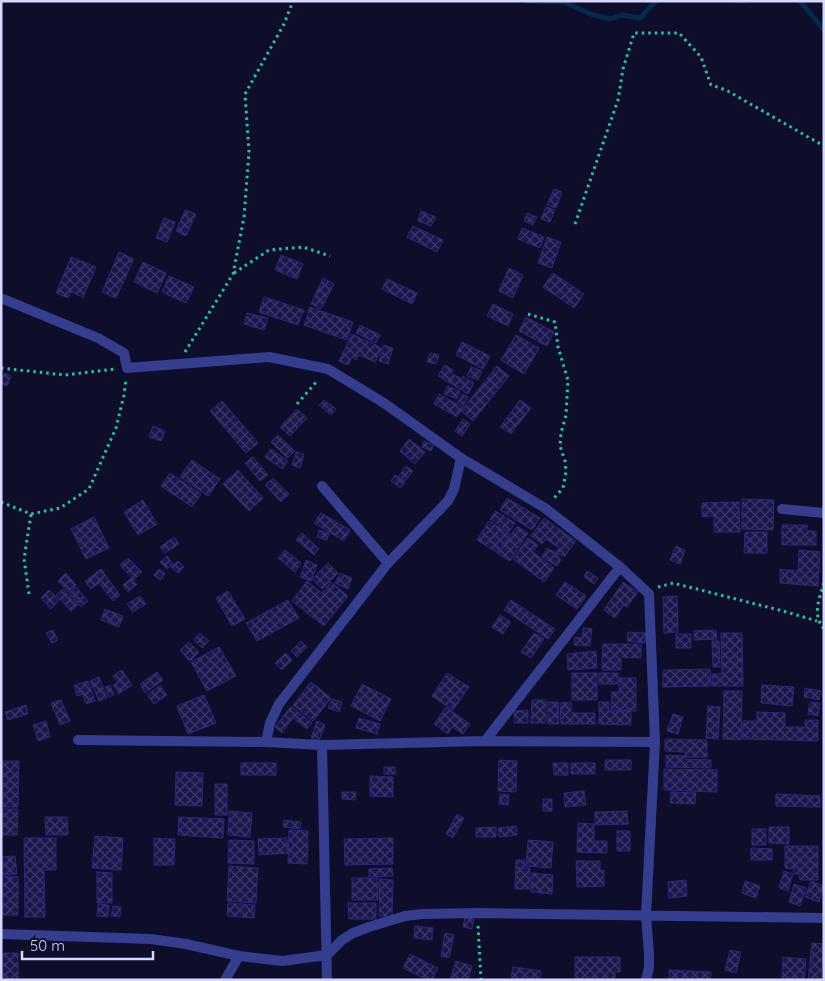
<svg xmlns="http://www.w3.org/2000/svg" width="825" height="981" viewBox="0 0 825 981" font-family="Quicksand,sans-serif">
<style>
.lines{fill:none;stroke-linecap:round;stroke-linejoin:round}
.stream{stroke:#05294c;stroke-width:5}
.building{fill:url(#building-cross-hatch);stroke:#2b277c}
.path{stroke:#22c7a5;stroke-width:3;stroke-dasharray:2.5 4;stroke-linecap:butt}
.minor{stroke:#343d8e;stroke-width:10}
</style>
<defs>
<pattern id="building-cross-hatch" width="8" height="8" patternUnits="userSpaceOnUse" patternTransform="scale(1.25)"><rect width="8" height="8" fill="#1a174d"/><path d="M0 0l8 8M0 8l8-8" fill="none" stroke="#3b3868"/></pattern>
</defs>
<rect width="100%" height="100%" fill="#0e0d2a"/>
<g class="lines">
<path class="stream" d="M526,1L563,2L591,14L610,19L622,15L640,18L656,1
M736,1H747
M800,1L824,30"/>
</g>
<path class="building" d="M554,189L562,192L556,208L547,205Z
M546,207L555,210L550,222L541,219Z
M185,210L196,214L186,236L176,231Z
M421,211L436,217L431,226L418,221Z
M527,213L537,217L533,225L524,221Z
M164,218L175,222L167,242L156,238Z
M413,226L443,240L437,252L407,237Z
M522,228L544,237L540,248L518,239Z
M547,237L561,242L552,268L538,263Z
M119,252L134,259L116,298L102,292Z
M281,255L303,264L297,279L275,270Z
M71,257L96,267L83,297L71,292L68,298L56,293Z
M143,262L166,273L157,293L134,282Z
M509,268L523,275L513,298L499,291Z
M553,273L584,294L574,308L543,287Z
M169,276L194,287L186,303L162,292Z
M323,278L334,284L321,309L311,304Z
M387,279L417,293L412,304L382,289Z
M264,297L304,310L298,325L259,312Z
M493,304L513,314L508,326L487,316Z
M310,307L353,322L347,340L304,325Z
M247,313L268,318L264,330L244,324Z
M526,317L554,332L547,346L519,331Z
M360,325L380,335L376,343L356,333Z
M352,334L382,348L375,362L359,355L356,360L352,357L348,365L339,361Z
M516,335L539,348L524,374L501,360Z
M462,342L490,356L483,369L456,355Z
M384,345L393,348L388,364L379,361Z
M430,353L439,355L436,364L427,362Z
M445,365L453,370L451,373L462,379L463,376L474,383L468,394L438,376Z
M497,366L509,376L473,421L461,411Z
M471,367L482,371L478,380L467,376Z
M4,373L11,376L7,386L1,384Z
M448,386L460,391L457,399L444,394Z
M439,394L457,404L462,394L468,397L457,417L434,404Z
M324,400L336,409L331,415L319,405Z
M520,400L531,408L511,434L500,427Z
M222,401L258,443L246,453L210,411Z
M297,409L307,418L290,436L280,427Z
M463,419L470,424L462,436L455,431Z
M153,426L165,431L161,441L149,437Z
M278,435L295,451L287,458L271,442Z
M409,439L425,452L415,464L400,451Z
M424,441L434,445L431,451L422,447Z
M271,449L288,461L282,469L265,457Z
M296,452L304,454L300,468L292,465Z
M253,457L268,475L260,481L245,463Z
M192,460L220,479L208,496L180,477Z
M406,466L413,471L405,481L399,476Z
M238,470L263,498L249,511L223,484Z
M170,473L201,494L192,507L161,486Z
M395,475L405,482L400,488L391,481Z
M273,478L289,494L281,502L265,485Z
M507,498L540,518L532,530L500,510Z
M742,499L774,500L773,530L742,529Z
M143,500L157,524L138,535L124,512Z
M739,502L740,532H714V516L702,517V503Z
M496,511L515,523L509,532L490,519Z
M321,513L350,530L344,541L314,523Z
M94,517L109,548L86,559L71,529Z
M544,518L576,541L564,557L556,552L559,548L546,539L542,544L531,536Z
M489,521L510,534L498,553L477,540Z
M782,525H807V531H816V545H782Z
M517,526L528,533L510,561L498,554Z
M319,530L329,533L327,540L317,537Z
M745,532H767V553H744Z
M302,533L319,549L314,555L296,540Z
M174,537L179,544L165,553L160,547Z
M528,538L538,545L533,552L554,568L544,582L513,559Z
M676,546L685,550L680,564L670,560Z
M547,548L558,554L557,556L561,559L557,566L542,557Z
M285,550L301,563L295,572L278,558Z
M799,550L820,552L818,586L780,583V569L798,571Z
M167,556L173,564L167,569L160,562Z
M128,558L142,572L134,580L120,565Z
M306,560L317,565L311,581L300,577Z
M178,561L184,567L178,573L171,567Z
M328,563L338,573L322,589L312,579Z
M101,569L120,595L113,601L99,583L91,589L85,581Z
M159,569L165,574L160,580L154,575Z
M587,571L598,578L594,584L584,577Z
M66,573L76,585L68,592L58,581Z
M340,573L352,578L348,589L335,583Z
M131,578L137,584L128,592L123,585Z
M307,581L322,593L331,582L348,596L324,626L292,601Z
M565,582L586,596L577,609L556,595Z
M623,582L638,592L627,607L624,605L615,618L604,610Z
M76,587L88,601L81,607L69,593Z
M63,589L78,605L71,611L56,595Z
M49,590L59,600L51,609L41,598Z
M228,591L245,619L232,626L216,598Z
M140,596L146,604L133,612L127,604Z
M677,596L678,632L664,633L663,597Z
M288,600L299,618L257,641L246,623Z
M511,600L555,629L548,639L504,610Z
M105,609L123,616L119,627L101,620Z
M500,615L511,622L503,634L492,627Z
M583,628L592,629L590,646L574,645L575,637L582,638Z
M53,630L58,640L52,643L46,633Z
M716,630L717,639L694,640V631Z
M628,632L646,633L645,643L627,641Z
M200,633L209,641L202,648L194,640Z
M534,633L544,639L531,658L521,652Z
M721,633H742L743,686H712V674H722Z
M676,634H691V648H676Z
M301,641L307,647L297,657L291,651Z
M712,641H719L720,667H713Z
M189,642L199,652L190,661L180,650Z
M603,644H641V658L621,657V670H602Z
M219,647L236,676L207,691L191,662Z
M596,651L597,668L568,670L567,654Z
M286,653L292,660L282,670L275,663Z
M710,669L711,686L663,687V670Z
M122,670L132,685L119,694L113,685L118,682L113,676Z
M157,672L163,680L145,693L140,684Z
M447,673L469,687L453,710L432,696Z
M572,673H597V700H572Z
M599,673H618V684H599Z
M99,677L107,698L99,701L90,681Z
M619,678H636V711L611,710L612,692H619Z
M88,681L95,701L86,704L83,694L77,696L74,685Z
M311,682L331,698L313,721L293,705Z
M362,684L391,699L380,721L351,706Z
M110,685L114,695L109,697L105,687Z
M160,685L167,695L154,704L147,695Z
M762,685L794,687L792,706L761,703Z
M805,688L821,691L819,700L804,697Z
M724,691H742L741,740L723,739Z
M204,695L216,723L188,734L177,706Z
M332,699L342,702L339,712L328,708Z
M61,700L70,721L60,725L51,703Z
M532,700H546V723H531Z
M548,702H558L559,724H548Z
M571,702V713H595V724H561L560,703Z
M599,702H609V711H631V725L599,724Z
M810,702L820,703L818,716L808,714Z
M26,705L28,714L8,720L5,712Z
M291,706L312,723L307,729L293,718L282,733L275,727Z
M708,706L720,707L718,739L706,738Z
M446,707L470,724L463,734L452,727L448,734L434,724Z
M528,710V723H514V711Z
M757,712L785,713V727H805V720H818V741L742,739L743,721H757Z
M673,714L683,717L678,734L667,731Z
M359,718L380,724L377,734L356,728Z
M46,721L50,737L38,741L33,725Z
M317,721L325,725L319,741L311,738Z
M665,739L707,740V757H685V752L665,751Z
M666,755L685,756L684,759L711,760V768L666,767Z
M499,760L517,761L516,792L498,791Z
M605,760H631V770H605Z
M1,761H19L18,807H1Z
M241,763H276V775H241Z
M553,763H568V775H554Z
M571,763H595V774H571Z
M384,767H395L396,774H384Z
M664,769L717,770V792L664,790Z
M176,772L203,773L202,806L175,805Z
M370,776L393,777V797L370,796Z
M215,784H227V815H215Z
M584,791L586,805L565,807L564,793Z
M342,792H356L355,800L342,799Z
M671,792L696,793L695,804L670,803Z
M500,794L509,795L508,805L499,804Z
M776,794L820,796V807L776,806Z
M543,799H552V811H543Z
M1,809H18L17,835H1Z
M229,811L252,813L250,837L228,835Z
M627,811L628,824L595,825V812Z
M457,814L464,818L453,838L446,834Z
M45,817H67L68,835H46Z
M179,817L224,819L223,838L178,835Z
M284,820L301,822L300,829L283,827Z
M578,823L594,824V841H607V853L577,852Z
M516,826L517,835L499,837L498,828Z
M496,827V837H476V828Z
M769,827H789V844L769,843Z
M752,829H766V845H752Z
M289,830L308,831L307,864L288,863Z
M617,831H630V851H617Z
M95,836L123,838L121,870L92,868Z
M24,838H56V870H44L45,917H25Z
M154,838L175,839L174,865H154Z
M287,838L288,853L259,855L258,839Z
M393,838V864L345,865L344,839Z
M229,840L254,841V864L228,863Z
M528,840L553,842L551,868L526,866Z
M785,846H818V880H800L799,874H794V869L785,868Z
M751,848L772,849V860H751Z
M15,856L17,874L1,875V857Z
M516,860H525V868H530V889H515Z
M576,861H600V870H604V886L577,887Z
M229,866L258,868L256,903L227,901Z
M392,868L393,876L369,877V869Z
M784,871L793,874L788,891L779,888Z
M97,872L112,873V903H97Z
M532,873L553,875L552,894L531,892Z
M3,876L18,877V915H3Z
M352,878H378V900H352Z
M380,879L393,880L392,917L379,916Z
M686,880L687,896L669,898L668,882Z
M745,881L760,886L756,898L742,893Z
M811,881L824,886L819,902L805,897Z
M794,884L806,888L800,906L789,902Z
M228,903L255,905L254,918L227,916Z
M348,903H376V919H349Z
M98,904L109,905L108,917L97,916Z
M113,906L121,907L120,917L111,916Z
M465,916L474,918L472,929L463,927Z
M415,926L433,928L432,940L414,938Z
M445,933L454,935L449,958L441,956Z
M812,943L824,944L821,980H808Z
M730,950L741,952L736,973L725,970Z
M3,953H18V980H1V978H3Z
M410,954L438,968L432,980H428L403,968Z
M575,957H620V972H615V980H575Z
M783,957L806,959L804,980H782Z
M456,961L472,966L468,980H450Z
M513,967L541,971L540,980L511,978Z
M669,970L711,972L710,980H669Z"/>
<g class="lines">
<path class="path" d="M575,224L618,100L623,69L634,33H679L701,57L711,85L726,90L824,146
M234,273L269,250L303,247L330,256
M528,314L555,322L558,347L568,380L566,415L561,433L560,446L565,461L566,472L563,488L554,498
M185,352L233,274L244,217L249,152L245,94L284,24L293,1
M1,368L65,375L115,369
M297,404L318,380
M1,502L31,514L60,508L89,489L116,428L124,395L126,380
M824,583C819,599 812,615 824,629
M658,587L673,583L783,611L817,621
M29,594L24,559L31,514
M478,926L481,980"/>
<path class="minor" d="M1,298L98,338L124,353L127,368L269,357L328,369L384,403L461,458L545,508L620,567L649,594L655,742L646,915L649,954V968L646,980
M322,486L388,563
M782,509L824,513
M78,740L266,742L322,745L485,741L655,742
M485,741L620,567
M266,742L270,723L279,704L388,563L448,501L454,489L461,458
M322,745L327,980
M1,934L151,939L186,944L239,956L282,961L327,955L342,940L353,933L369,927L405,916L422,914L477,913L824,918
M225,980L239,956"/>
</g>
<rect width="825" height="981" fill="none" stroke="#d7d8ff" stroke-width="5"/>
<path d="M22 951v8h131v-8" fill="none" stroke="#d7d8ff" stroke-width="2.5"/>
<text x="30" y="951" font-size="15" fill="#d7d8ff" stroke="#0e0d2a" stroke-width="4" paint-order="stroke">50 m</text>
</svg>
